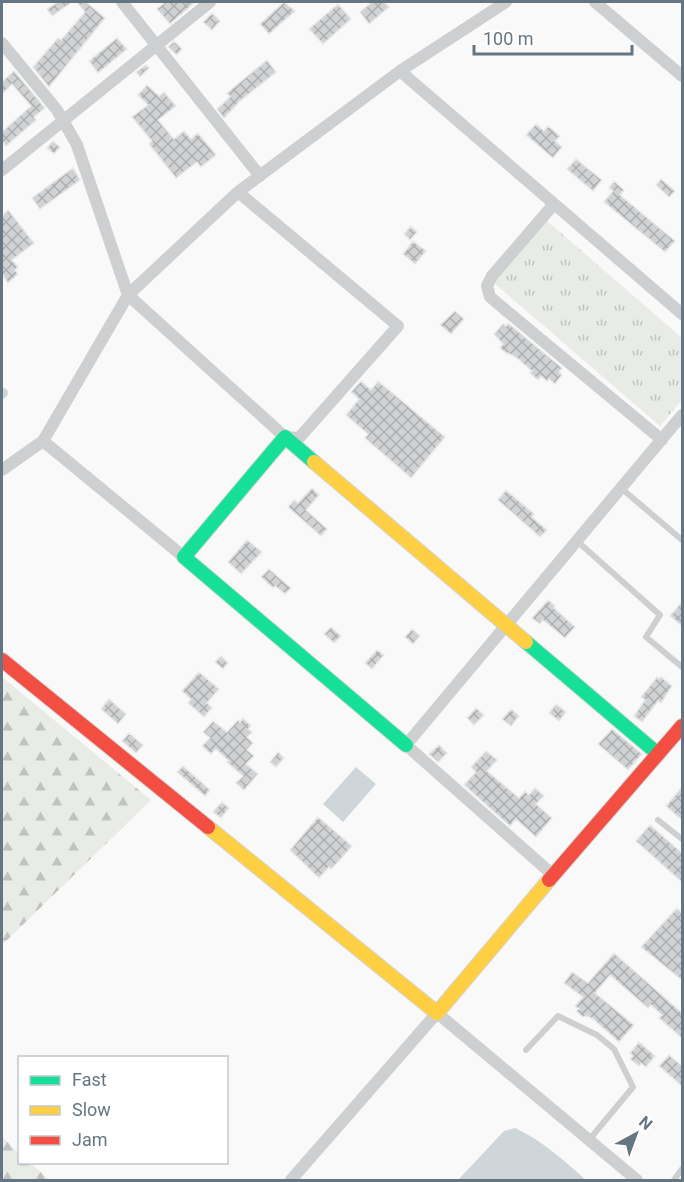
<svg xmlns="http://www.w3.org/2000/svg" width="684" height="1182" viewBox="0 0 684 1182" font-family="Roboto,sans-serif">
<style>
.forest{fill:url(#forest-firs)}
.park{fill:url(#park-tufts)}
.water{fill:#ced6d9}
.lines{fill:none;stroke-linecap:round;stroke-linejoin:round}
.canal{stroke:#ced6d9;stroke-width:10}
.building{fill:url(#building-cross-hatch);stroke:#e8e8e8;stroke-width:1.5}
.fast-casing{stroke:#d5d6d7;stroke-width:16}
.slow-casing{stroke:#d5d6d7;stroke-width:16}
.jam-casing{stroke:#d5d6d7;stroke-width:16}
.lane{stroke:#cecfd0;stroke-width:6}
.street{stroke:#cecfd0;stroke-width:12}
.fast{stroke:#16e098;stroke-width:14}
.slow{stroke:#ffcf43;stroke-width:14}
.jam{stroke:#f24e42;stroke-width:14}
</style>
<defs>
<pattern id="forest-firs" width="22" height="20" patternUnits="userSpaceOnUse" patternTransform="scale(1.5)"><rect width="22" height="20" fill="#e8ebe6"/><path d="M5 1l3.5 6h-7zM16 11l3.5 6h-7z" fill="#c0c3c0"/></pattern>
<pattern id="park-tufts" width="24" height="20" patternUnits="userSpaceOnUse" patternTransform="scale(1.5)"><rect width="24" height="20" fill="#e8ebe6"/><path d="M3 7l-1-3M5 7V3M7 7l1-3M15 17l-1-3M17 17v-4M19 17l1-3" fill="none" stroke="#c0c3c0"/></pattern>
<pattern id="building-cross-hatch" width="8" height="8" patternUnits="userSpaceOnUse" patternTransform="scale(1.5)"><rect width="8" height="8" fill="#d0d2d3"/><path d="M0 0l8 8M0 8l8-8" fill="none" stroke="#acafb1"/></pattern>
</defs>
<rect width="100%" height="100%" fill="#f9f9f9"/>
<path class="forest" d="M2,677L151,800L2,945Z
M2,1137L19,1153L20,1162L30,1163L50,1180H2Z"/>
<path class="park" d="M546,220L682,338V400L660,426L493,282Z"/>
<path class="water" d="M356,767L376,784L343,822L323,804Z
M515,1128C542,1140 564,1161 586,1180H458L504,1131Z"/>
<g class="lines">
<path class="canal" d="M2,394L3,393"/>
</g>
<path class="building" d="M58,2H72L52,16L47,9Z
M77,2H86L105,18L49,87L33,67L58,38L61,40L85,12Z
M165,2H195L170,24L157,9Z
M284,2L295,11L269,34L260,24Z
M372,2H384L389,7L369,24L360,12Z
M338,4L351,19L323,44L309,29Z
M212,13L220,21L212,30L203,22Z
M117,38L127,49L98,73L89,61Z
M174,41L182,49L177,55L168,47Z
M267,60L276,72L240,101L224,118L217,109L230,97L227,93Z
M146,65L149,68L140,77L136,72Z
M14,71L45,108L34,117L36,120L6,146L2,141V132L31,106L12,84L2,94V82Z
M147,85L159,96L164,92L176,106L158,120L174,139L184,131L191,139L198,133L216,155L201,167L197,162L176,178L149,144L152,141L132,117L148,105L138,95Z
M536,124L544,131L548,126L560,136L555,141L562,147L553,158L526,135Z
M53,141L60,147L54,154L47,148Z
M576,159L602,180L593,191L567,169Z
M73,168L80,180L40,209L32,198Z
M661,179L675,191L669,197L656,185Z
M614,181L624,190L620,195L675,241L665,252L604,202L613,191L609,188Z
M8,210L34,243L12,260L18,267L15,270L18,274L8,283L2,274V216Z
M411,226L417,232L410,240L404,234Z
M413,241L426,251L415,264L403,254Z
M455,311L464,319L451,334L440,325Z
M508,323L562,368L559,372L562,375L555,384L549,379L547,381L541,376L538,380L530,373L532,371L517,358L508,353L507,354L500,348L503,344L494,334L503,324L506,326Z
M361,381L371,390L378,381L445,437L411,478L365,438L368,434L346,415L359,399L351,392Z
M312,488L319,495L306,510L327,529L321,536L288,507L294,500L298,503Z
M506,490L534,514L532,517L547,530L540,537L498,500Z
M247,540L262,552L241,574L228,562Z
M269,569L291,588L285,594L275,586L273,588L261,577Z
M548,600L555,606L554,608L575,627L565,638L543,620L540,624L532,618Z
M682,602V626L670,616Z
M331,627L341,636L334,643L324,634Z
M412,629L420,636L413,644L405,637Z
M377,650L384,655L372,669L365,663Z
M221,656L228,663L223,669L215,662Z
M199,672L219,689L207,703L212,708L204,717L188,703L191,699L182,691Z
M657,677L659,679L661,677L672,686L661,703L658,701L642,722L634,716L645,700L641,697Z
M109,699L126,714L118,724L101,709Z
M556,704L566,712L559,721L549,713Z
M476,708L484,715L474,725L467,718Z
M511,709L519,716L511,726L502,719Z
M243,718L251,726L248,729L252,732L247,737L253,743L247,750L254,756L246,764L258,774L244,790L236,783L243,776L227,762L229,761L216,749L211,754L202,746L210,738L203,732L213,721L227,732L238,720L240,722Z
M612,729L642,754L628,770L598,744Z
M129,733L143,745L136,753L122,741Z
M439,745L447,753L438,762L429,754Z
M486,751L497,760L487,771L519,798L525,791L529,795L535,788L544,796L536,804L552,818L536,837L516,819L510,826L464,785L476,772L471,767Z
M278,752L284,758L276,767L270,762Z
M183,766L210,790L205,796L177,772Z
M682,787V820L666,806Z
M222,802L229,808L221,818L213,812Z
M318,817L352,846L337,863L331,869L329,867L319,878L290,850Z
M650,825L682,853V882L636,841Z
M677,908L682,913V980L641,947Z
M614,953L682,1013V1038L659,1018L662,1015L651,1005L648,1008L610,975L595,993L634,1025L619,1042L593,1019L587,1016L583,1017L576,1011L579,1009L575,1006L583,997L564,983L572,972L588,983Z
M639,1042L655,1056L646,1067L641,1063L639,1066L630,1059L633,1056L630,1053Z
M669,1055L682,1066V1086L659,1066Z"/>
<g class="lines">
<g class="fast-casing">
<path id="fast" d="M314,462L285,437L184,557L406,745
M526,642L658,754"/>
</g>
<g class="slow-casing">
<path id="slow" d="M314,462L526,642
M208,827L437,1013L549,880"/>
</g>
<g class="jam-casing">
<path id="jam" d="M2,660L208,827
M549,880L682,726"/>
</g>
<path class="lane" d="M621,488L682,540
M577,541L660,615L646,637L682,667
M658,820L682,839
M526,1050L558,1016L597,1035L614,1049L633,1087L589,1140
M674,1180L682,1169"/>
<path class="street" d="M122,2L260,176
M595,2L682,76
M2,43L57,110L77,145L128,295L285,437L299,438L398,326L238,192
M400,71L682,314
M2,170L210,2
M554,204L492,276L487,286L490,297L662,440
M43,441L184,557
M2,470L43,441L128,295L238,192L400,71L506,2
M553,875L406,745L682,415
M291,1180L437,1013L637,1180"/>
<use href="#fast" class="fast"/>
<use href="#slow" class="slow"/>
<use href="#jam" class="jam"/>
</g>
<rect width="684" height="1182" fill="none" stroke="#657683" stroke-width="6"/>
<rect x="18" y="1056" width="210" height="108" fill="#ffffff" stroke="#c1c8cd" stroke-width="1.5"/>
<rect x="30" y="1076" width="30" height="9" fill="#16e098" stroke="#c1c8cd" stroke-width="1.5"/>
<text x="72" y="1086" font-size="18" fill="#657683">Fast</text>
<rect x="30" y="1106" width="30" height="9" fill="#ffcf43" stroke="#c1c8cd" stroke-width="1.5"/>
<text x="72" y="1116" font-size="18" fill="#657683">Slow</text>
<rect x="30" y="1136" width="30" height="9" fill="#f24e42" stroke="#c1c8cd" stroke-width="1.5"/>
<text x="72" y="1146" font-size="18" fill="#657683">Jam</text>
<g transform="translate(636 1134) rotate(41)" stroke="#ffffff" stroke-width="4.5" paint-order="stroke">
<path d="M0-4.5L10 22L0 15L-10 22Z" fill="#657683"/>
<text y="-9" font-size="16" font-weight="bold" text-anchor="middle" fill="#657683">N</text>
</g>
<path d="M474 45v9h158v-9" fill="none" stroke="#657683" stroke-width="3"/>
<text x="483" y="45" font-size="18" fill="#657683" stroke="#ffffff" stroke-width="4.5" paint-order="stroke">100 m</text>
</svg>
